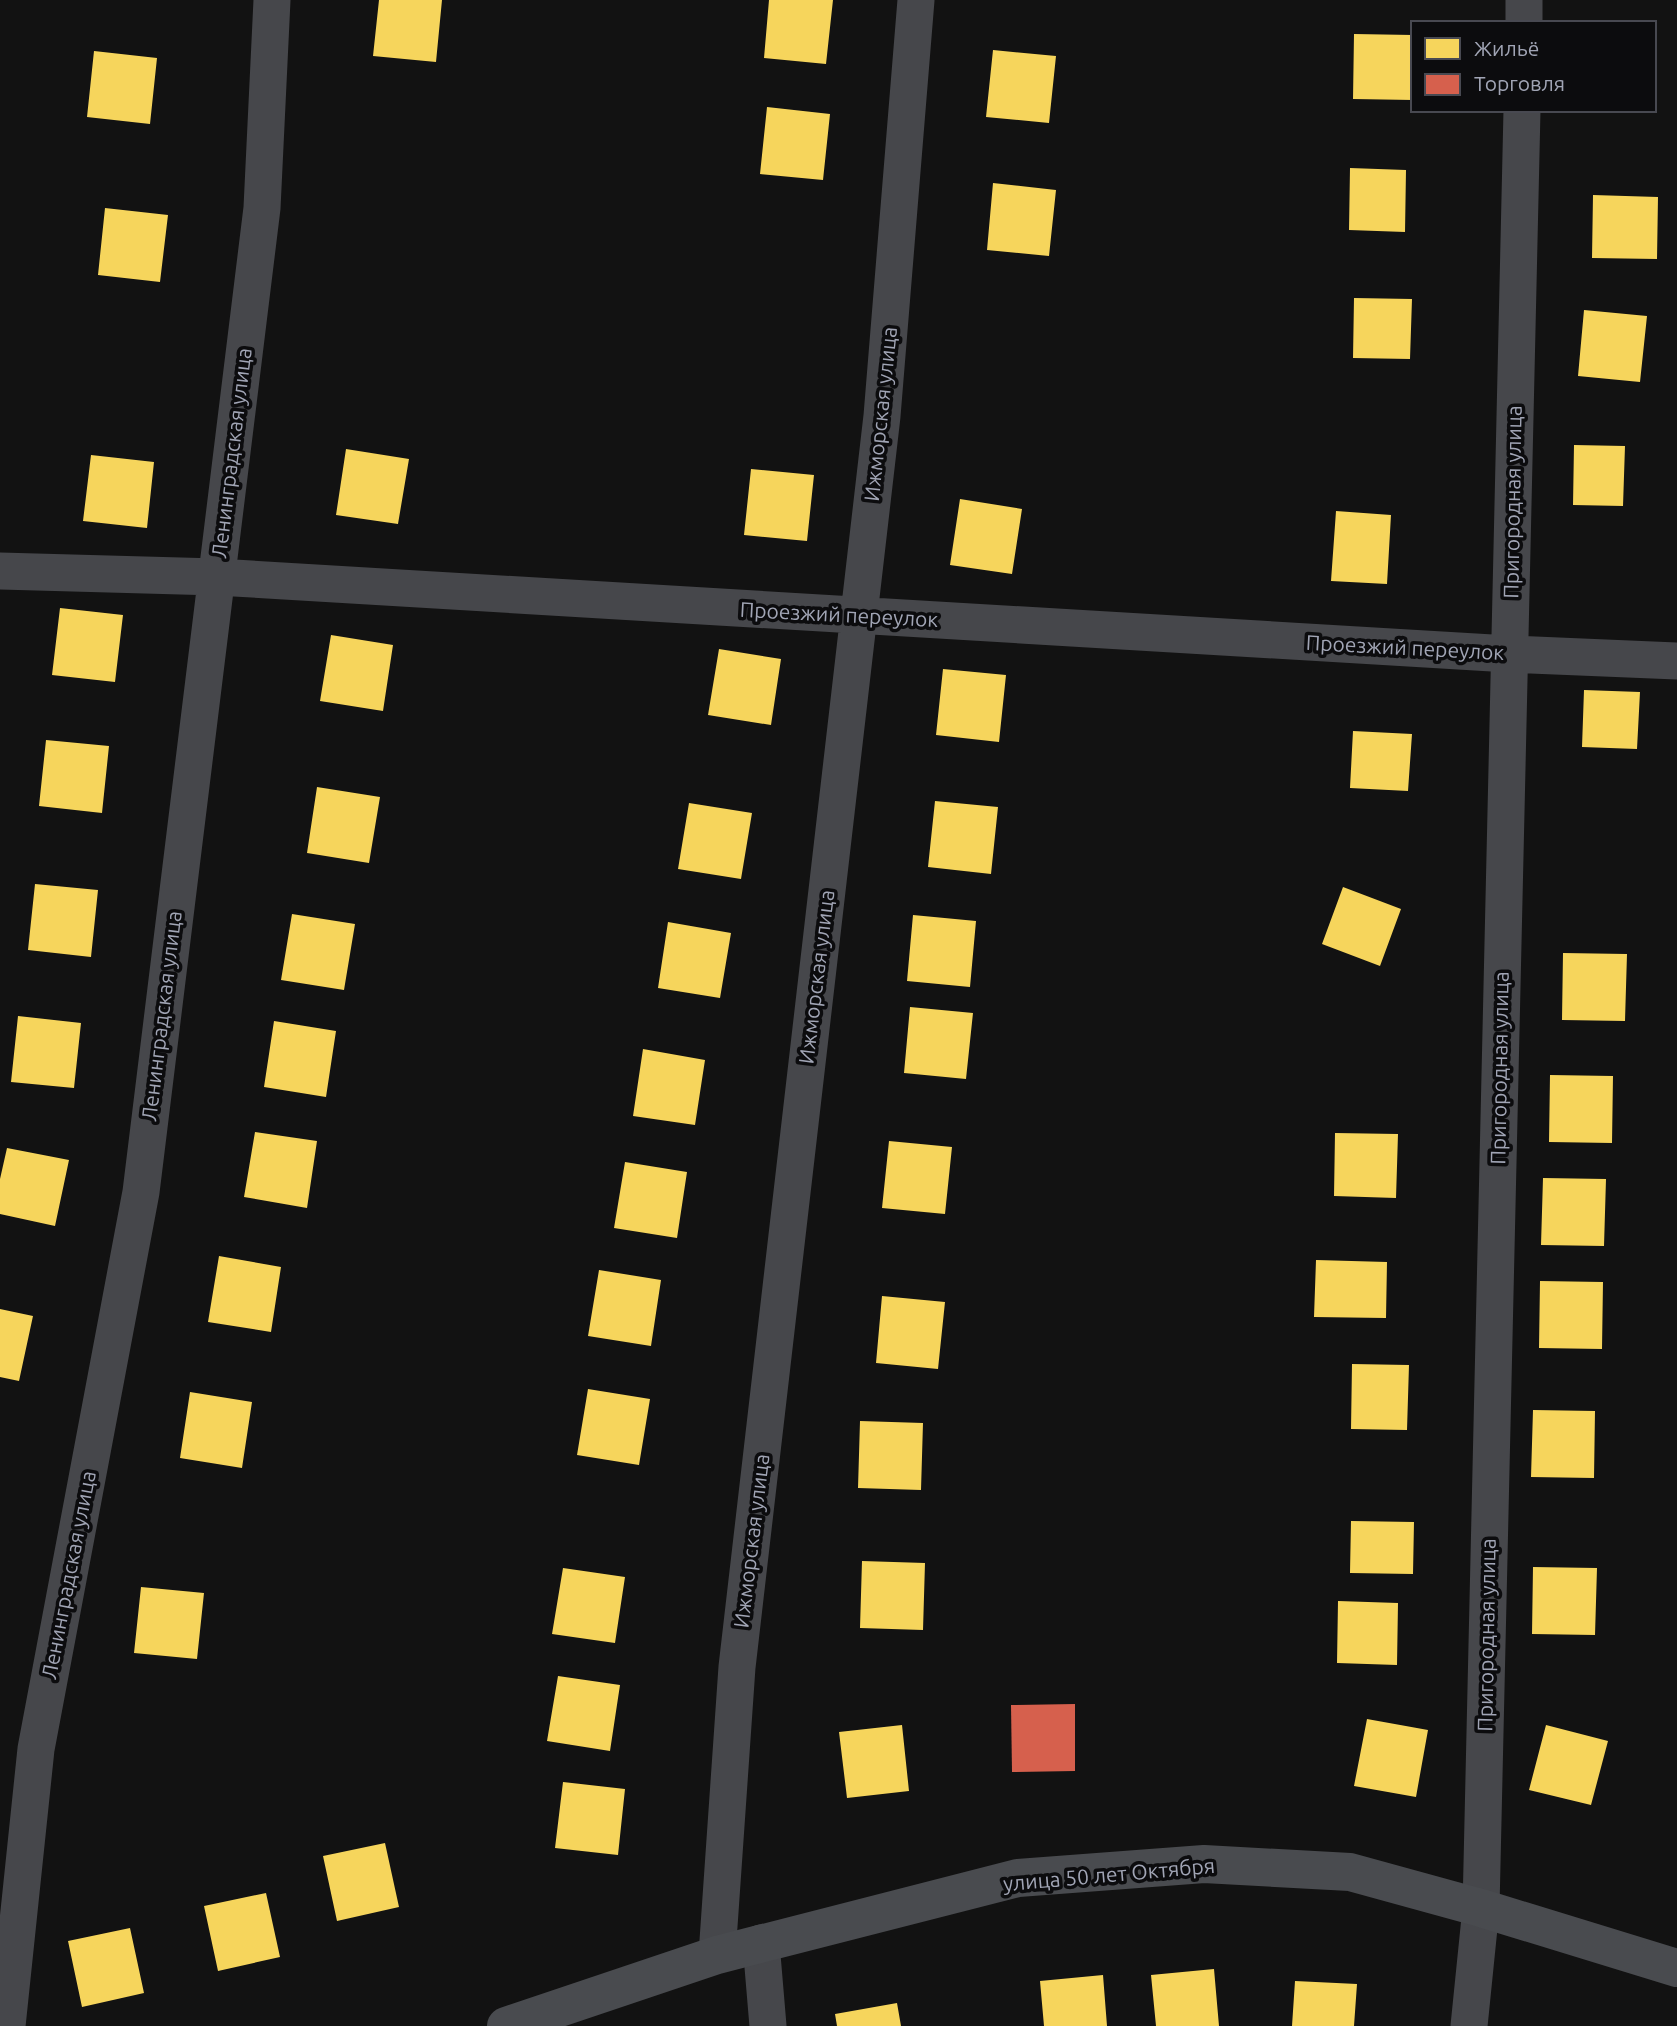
<svg xmlns="http://www.w3.org/2000/svg" width="1677" height="2026" viewBox="0 0 1677 2026" font-family="Ubuntu,sans-serif">
<style>
.homes{fill:#f6d55c}
.shops{fill:#d6604d}
.lines{fill:none;stroke-linecap:round;stroke-linejoin:round}
.street{stroke:#46474b;stroke-width:37}
.secondary{stroke:#494b4f;stroke-width:38}
.labels{text-anchor:middle;stroke-width:7;stroke-linejoin:round;paint-order:stroke}
.street-label{font-size:21px;fill:#a1a5b5;stroke:#0c0c0e}
</style>
<rect width="100%" height="100%" fill="#121212"/>
<path class="homes" d="M379,0H442L436,62L373,56Z
M769,0H833L826,64L764,58Z
M1354,34L1413,35V100L1353,99Z
M993,50L1056,56L1049,123L986,117Z
M94,51L157,58L150,124L87,117Z
M767,107L830,114L823,180L760,174Z
M1350,168L1406,170L1405,232L1349,230Z
M993,183L1056,190L1049,256L987,250Z
M1593,195L1658,197L1657,259L1592,258Z
M105,208L168,215L160,282L98,275Z
M1354,298L1412,299L1410,359L1353,358Z
M1584,310L1647,316L1640,382L1578,376Z
M1574,445L1625,446L1623,506L1573,505Z
M346,449L409,459L398,524L336,515Z
M91,455L154,462L147,528L83,521Z
M751,469L814,475L807,541L744,535Z
M960,499L1022,509L1012,574L950,565Z
M1336,511L1391,515L1387,584L1331,581Z
M60,608L123,615L115,682L52,675Z
M331,635L393,645L383,711L320,701Z
M719,649L781,659L771,725L708,715Z
M943,669L1006,675L999,742L936,735Z
M1584,690L1640,692L1637,749L1582,747Z
M1353,731L1412,734L1408,791L1350,788Z
M46,740L109,746L102,813L39,806Z
M317,787L380,797L369,863L307,853Z
M935,801L998,807L991,874L928,867Z
M689,803L752,813L741,879L678,869Z
M35,884L98,890L91,957L28,950Z
M1343,887L1401,909L1380,966L1322,944Z
M292,914L355,924L344,990L281,980Z
M913,915L976,921L970,987L907,981Z
M668,922L731,933L720,998L658,988Z
M1563,953L1627,954L1625,1021L1562,1020Z
M910,1007L973,1013L966,1079L904,1073Z
M18,1016L81,1023L74,1088L11,1082Z
M274,1021L336,1031L326,1097L264,1087Z
M643,1049L705,1060L695,1125L633,1116Z
M1550,1075L1613,1076L1612,1143L1549,1142Z
M255,1132L317,1141L307,1208L244,1197Z
M1335,1133L1398,1134L1396,1198L1334,1196Z
M889,1141L952,1147L945,1214L882,1208Z
M7,1148L69,1160L55,1226L0,1214V1179Z
M625,1162L687,1172L677,1238L614,1228Z
M1543,1178L1606,1179L1604,1246L1541,1245Z
M219,1256L281,1267L271,1332L208,1322Z
M1316,1260L1387,1262L1386,1318L1314,1317Z
M599,1270L661,1280L651,1346L588,1336Z
M1540,1281L1603,1282L1602,1349L1539,1348Z
M882,1296L945,1302L938,1369L876,1363Z
M0,1309L33,1316L19,1381L0,1377Z
M1352,1364L1409,1365L1407,1430L1351,1429Z
M588,1389L650,1399L639,1465L577,1455Z
M190,1392L252,1402L242,1468L180,1458Z
M1533,1410L1595,1411L1594,1478L1531,1477Z
M860,1421L923,1423L921,1490L858,1488Z
M1351,1521L1414,1522L1413,1574L1350,1573Z
M862,1561L925,1563L923,1630L860,1628Z
M1533,1567L1597,1568L1595,1635L1532,1634Z
M563,1568L625,1577L615,1643L552,1634Z
M141,1587L204,1593L197,1659L134,1653Z
M1338,1601L1398,1603L1397,1665L1337,1663Z
M558,1676L620,1685L610,1751L547,1741Z
M1367,1719L1428,1730L1416,1797L1354,1786Z
M902,1725L909,1791L847,1798L839,1732Z
M1546,1725L1608,1741L1591,1805L1529,1790Z
M563,1782L625,1789L618,1855L555,1848Z
M385,1843L399,1907L337,1921L323,1856Z
M266,1893L280,1957L218,1971L204,1906Z
M130,1928L144,1993L82,2007L68,1941Z
M1214,1969L1219,2026H1156L1151,1975Z
M1103,1975L1107,2026H1044L1040,1981Z
M1295,1981L1357,1984L1354,2026H1292Z
M897,2003L901,2026H837L835,2014Z"/>
<path class="shops" d="M1075,1704V1771L1012,1772L1011,1705Z"/>
<g class="lines">
<path class="street" d="M1524,23V0
M0,571L217,577L1509,654L1677,661
M761,1943L768,2026
M717,1955L737,1667L882,416L916,0
M7,2026L36,1749L141,1192L262,208L272,0
M1469,2026L1481,1908L1522,110"/>
<path class="secondary" d="M506,2026L717,1955L1018,1878L1204,1864L1350,1872L1481,1908L1677,1968"/>
</g>
<g class="labels">
<g class="street-label">
<text transform="translate(881 414) rotate(-84)" y="7">Ижморская улица</text>
<text transform="translate(232 453) rotate(-83)" y="7">Ленинградская улица</text>
<text transform="translate(1513 502) rotate(-89)" y="7">Пригородная улица</text>
<text transform="translate(839 615) rotate(3)" y="7">Проезжий переулок</text>
<text transform="translate(1405 648) rotate(3)" y="7">Проезжий переулок</text>
<text transform="translate(817 977) rotate(-83)" y="7">Ижморская улица</text>
<text transform="translate(162 1016) rotate(-83)" y="7">Ленинградская улица</text>
<text transform="translate(1500 1068) rotate(-89)" y="7">Пригородная улица</text>
<text transform="translate(752 1541) rotate(-83)" y="7">Ижморская улица</text>
<text transform="translate(69 1575) rotate(-79)" y="7">Ленинградская улица</text>
<text transform="translate(1487 1635) rotate(-89)" y="7">Пригородная улица</text>
<text transform="translate(1109 1875) rotate(-5)" y="7">улица 50 лет Октября</text>
</g>
</g>
<rect x="1411" y="21" width="245" height="91" fill="#0c0c0e" stroke="#484951" stroke-width="2"/>
<rect x="1425" y="38" width="35" height="21" fill="#f6d55c" stroke="#484951" stroke-width="2"/>
<text x="1474" y="56" font-size="21" fill="#a1a5b5">Жильё</text>
<rect x="1425" y="74" width="35" height="21" fill="#d6604d" stroke="#484951" stroke-width="2"/>
<text x="1474" y="91" font-size="21" fill="#a1a5b5">Торговля</text>
</svg>
